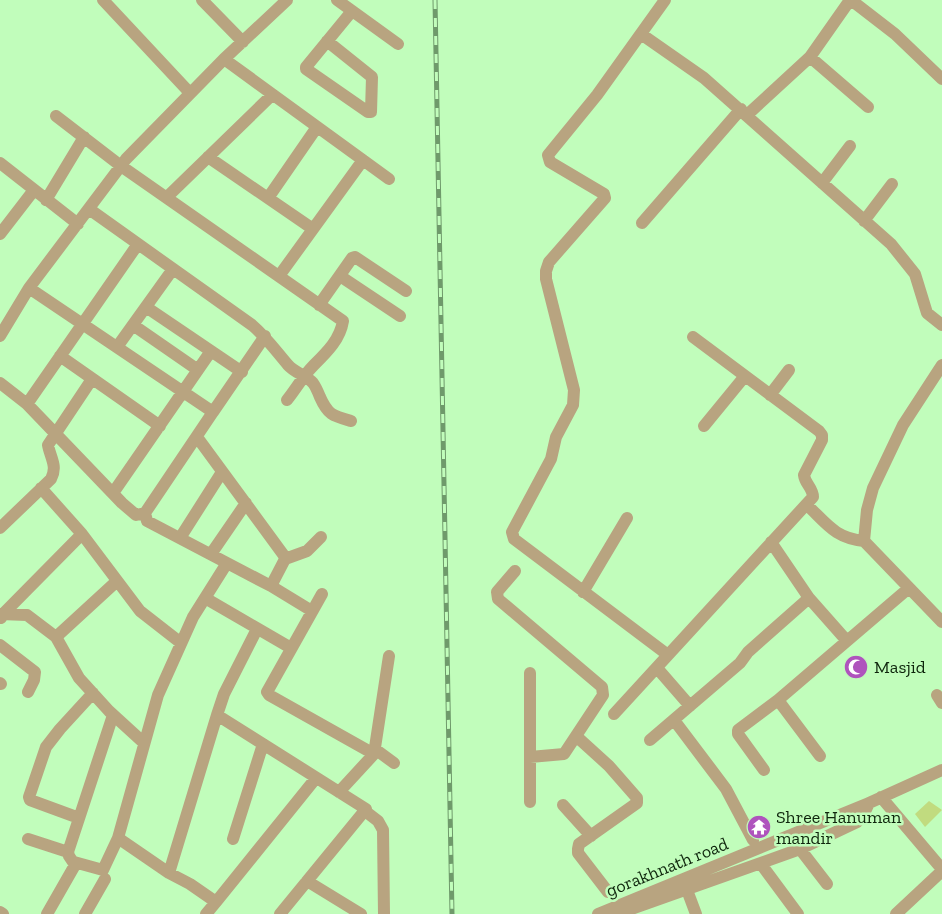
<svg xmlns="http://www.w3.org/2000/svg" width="942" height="914" viewBox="0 0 942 914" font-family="'Zilla Slab',serif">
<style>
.building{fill:#c1db7f}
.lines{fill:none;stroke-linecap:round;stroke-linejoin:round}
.minor{stroke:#b8a480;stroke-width:12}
.rail-casing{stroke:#6f9a6b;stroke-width:5}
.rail{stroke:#c1fdbb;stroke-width:3;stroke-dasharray:9;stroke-linecap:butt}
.labels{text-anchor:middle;stroke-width:5;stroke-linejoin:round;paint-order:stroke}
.poi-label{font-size:18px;fill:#0e250c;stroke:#c1fdbb;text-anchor:start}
.street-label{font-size:18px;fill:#0e250c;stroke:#c1fdbb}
</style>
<rect width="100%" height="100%" fill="#c1fdbb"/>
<path class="building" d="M929,801L942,810L925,827L915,814Z"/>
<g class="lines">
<path class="minor" d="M103,0L190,93
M202,0L243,42
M337,0L398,44
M665,0L597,95L548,155L550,162L604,194L605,198L549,262L546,271V279L574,390L573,405L556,437L551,459L512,532L514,539L668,655
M851,0L895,34L942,79
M641,34L704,78L891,244L915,274L927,313L942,325
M327,41L372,77L371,112H368L306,69V67L352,11
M810,57L868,107
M224,59L389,179
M747,115L810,57L850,0
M56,116L121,166L343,321C340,340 326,353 313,366C303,376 296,389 287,400
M208,157L313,229
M0,163L78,224
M822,183L850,146
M167,197L272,95
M268,198L317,127
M46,200L84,137
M89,209L252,325C266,337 276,351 288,365C295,373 306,375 313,383C316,387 318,392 320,397C328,415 333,416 351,421
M864,221L892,184
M642,223L741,109
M0,234L34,190
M279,276L363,160
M340,276L400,316
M29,288L213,412L145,513L147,521L227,563L193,617L158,695L118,838L169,873L190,884L216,902L206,914
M319,305L352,258L355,257L406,291
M146,307L242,372
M133,325L198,370
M0,336L29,288L126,159L224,59L287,0
M117,347L173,269
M60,356L160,426
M942,365L903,425L873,488L867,510L864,541L942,622
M0,383L27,404L122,503L136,515L145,513
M770,395L789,370
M27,404L138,244
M213,412L265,336
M704,426L745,376
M197,437L285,557L284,561L271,586L227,563
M41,488L82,534L140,611L181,643
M113,493L211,351
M807,505C827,524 835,538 864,541
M0,528L51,479C58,466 50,457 48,445L92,379
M180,538L222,472
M771,542L809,598L847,641
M211,554L246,503
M285,559L307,551L321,537
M515,571L497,592L498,599L602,687L603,695L564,754L530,757
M271,586L312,611
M583,592L627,518
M322,594L267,692L269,695L374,754
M205,598L291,648
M0,614L27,615L56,637L79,678L109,711L144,743
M1,618L3,614L82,534
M257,629L224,694L217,715L366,809L280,914
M56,637L117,581
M0,645L35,672L34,680L28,692
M657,668L690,706
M0,683L1,684
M937,695L942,703
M778,700L820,756
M614,714L813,497C813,488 805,484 804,475L822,440V435L819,431L693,337
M674,720L726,789L753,840
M576,736L609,766L637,798V803L579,844L578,849V853L608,892
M650,740L740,663L748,652L809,598
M375,749L394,763
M764,770L738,734V730L778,700L909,588
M339,792L374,754L389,656
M881,797L942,869
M530,802V673
M563,805L591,836
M365,811L378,821L383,830L384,914
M79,818L30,800L29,797L46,747L60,729L93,693
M28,839L68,852
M233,839L263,744
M800,849L827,884
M74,862L103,870L118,838
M761,864L798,914
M169,873L217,715
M307,881L361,914
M687,890L696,914
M216,902L316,778
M0,912L3,914
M620,913L800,849L857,822L863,816L869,803
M47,914L75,865L69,856L68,852L113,715
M85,914L105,879
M598,914L869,803L942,770
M896,914L942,871"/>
<g class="rail-casing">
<path id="rail" d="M435,0L452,914"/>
</g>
<use href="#rail" class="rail"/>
</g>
<defs>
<g id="mosque-disc" transform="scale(1.25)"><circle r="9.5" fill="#af53bd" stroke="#c1fdbb"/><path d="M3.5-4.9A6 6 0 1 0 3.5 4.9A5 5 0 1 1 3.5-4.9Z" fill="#fff"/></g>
<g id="temple-disc" transform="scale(1.25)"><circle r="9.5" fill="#af53bd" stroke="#c1fdbb"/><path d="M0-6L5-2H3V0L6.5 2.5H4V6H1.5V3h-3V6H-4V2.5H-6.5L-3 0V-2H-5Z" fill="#fff"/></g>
</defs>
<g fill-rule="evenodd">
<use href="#mosque-disc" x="856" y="667"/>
<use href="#temple-disc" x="759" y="827"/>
</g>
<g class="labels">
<g class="poi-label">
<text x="874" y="673">Masjid</text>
<text x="776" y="823">Shree Hanuman<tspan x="776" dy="21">mandir</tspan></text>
</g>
<g class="street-label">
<text transform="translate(667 867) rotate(-22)" y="6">gorakhnath road</text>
</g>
</g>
</svg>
